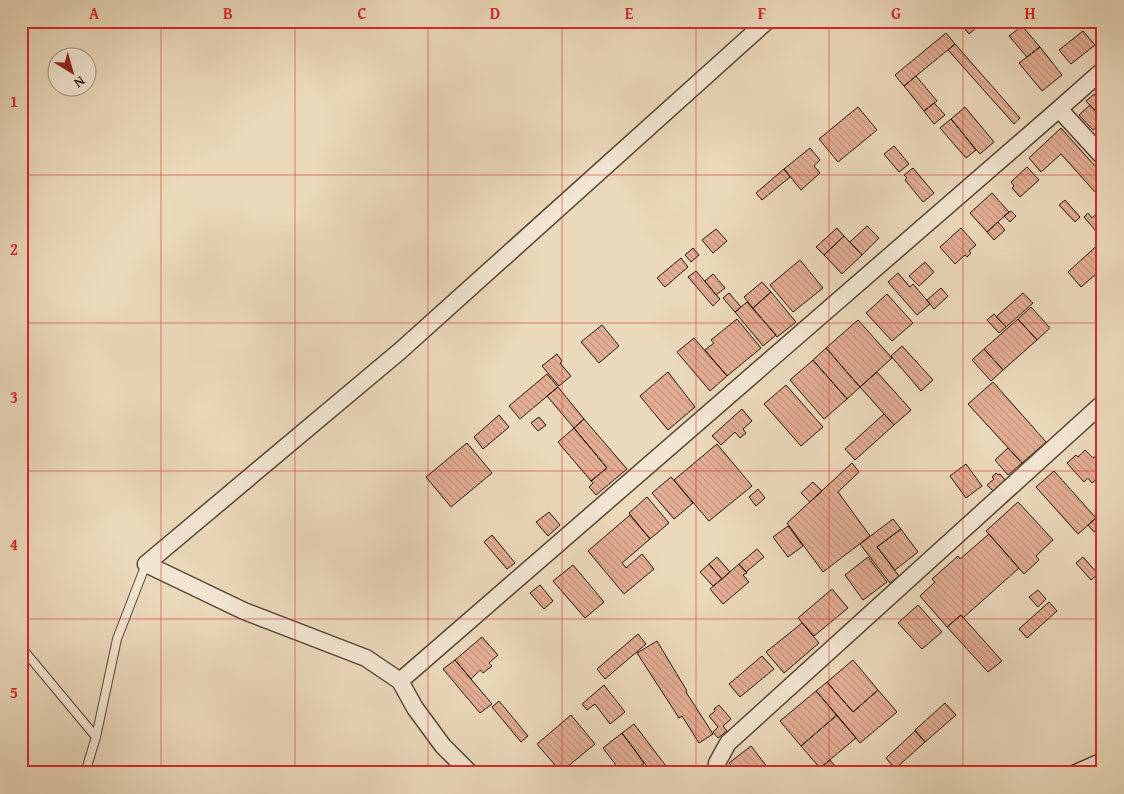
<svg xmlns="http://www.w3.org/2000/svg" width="1124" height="794" viewBox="0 0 1124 794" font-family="'Gentium Book Plus',serif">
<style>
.building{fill:url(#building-back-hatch);stroke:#271606}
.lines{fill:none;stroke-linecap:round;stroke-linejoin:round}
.lane-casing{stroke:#584733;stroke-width:10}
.street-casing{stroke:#584733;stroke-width:19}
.lane{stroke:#f2e6d3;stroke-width:8}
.street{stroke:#f2e6d3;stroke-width:16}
.grid{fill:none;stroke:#d62828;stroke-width:1;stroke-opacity:0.55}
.neatline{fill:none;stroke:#d62828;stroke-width:2}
.grid-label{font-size:16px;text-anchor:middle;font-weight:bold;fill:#d62828}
</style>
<defs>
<pattern id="building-back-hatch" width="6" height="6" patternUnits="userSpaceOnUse" patternTransform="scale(1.25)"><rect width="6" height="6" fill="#e3ae94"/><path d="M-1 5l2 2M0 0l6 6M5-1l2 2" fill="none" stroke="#c3957e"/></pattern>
</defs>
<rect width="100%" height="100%" fill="#ebd9bb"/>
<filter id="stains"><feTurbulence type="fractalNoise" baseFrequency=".004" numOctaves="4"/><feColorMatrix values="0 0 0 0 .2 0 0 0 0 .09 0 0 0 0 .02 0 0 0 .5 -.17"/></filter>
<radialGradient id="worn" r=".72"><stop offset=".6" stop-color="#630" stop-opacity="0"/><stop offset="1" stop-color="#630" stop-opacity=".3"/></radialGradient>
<path class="building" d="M960,21H984L969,34L959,22Z
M1022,26L1040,47L1027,57L1009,36Z
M1083,31L1095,45L1071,64L1059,50Z
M946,33L955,44L904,86L895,75Z
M955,44L1020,118L1014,124L948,50Z
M1040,47L1062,75L1042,91L1019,63Z
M916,76L937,101L924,111L904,86Z
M1103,91V119L1086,101L1094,94L1096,97Z
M934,103L945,115L934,124L924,111Z
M1090,105L1103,119V122L1093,130L1079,115Z
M858,107L877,130L838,162L819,139Z
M965,107L994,142L980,154L951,119Z
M951,119L976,150L966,158L940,128Z
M1061,128L1103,175V201L1061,154L1041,172L1029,158Z
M894,146L909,164L899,172L884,154Z
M810,148L820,160L814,166L820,173L801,190L784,169Z
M1027,167L1039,180L1020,197L1012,188L1014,186L1011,182Z
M913,168L934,193L923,202L905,180L907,178L904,175Z
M784,169L790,177L762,200L756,193Z
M992,193L1009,212L987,232L970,213Z
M1065,200L1080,217L1075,222L1059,205Z
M1011,211L1016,216L1010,222L1004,216Z
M1088,213L1092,218L1097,213L1103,220L1102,238L1084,217Z
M998,222L1005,230L994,240L987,232Z
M867,226L879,238L862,255L850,242Z
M837,228L844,236L824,255L816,247Z
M961,228L976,245L969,251L971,253L967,257L965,255L955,264L940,247Z
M716,229L727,241L713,253L702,240Z
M844,236L862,255L842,274L824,255Z
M1102,241L1103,268L1081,287L1068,272Z
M693,248L699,255L691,262L685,255Z
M681,258L688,267L665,287L657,278Z
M800,260L823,288L793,312L770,285Z
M925,262L934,272L919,286L909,276Z
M696,271L720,299L713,306L688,277Z
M898,273L910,287L913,284L930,304L917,315L888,282Z
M713,274L725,288L716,295L705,281Z
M762,282L771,292L753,308L744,297Z
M941,288L948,296L934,309L927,300Z
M771,292L796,322L777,337L753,308Z
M729,293L741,307L735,312L723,298Z
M1023,293L1033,303L1006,327L996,317Z
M887,294L913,323L892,341L866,313Z
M747,302L776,335L763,346L735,312Z
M1031,307L1050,328L1037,340L1018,319Z
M994,314L1006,327L999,333L987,320Z
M737,319L761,348L727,376L705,350L714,343L711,340Z
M1018,319L1037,340L1003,370L984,349Z
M858,320L892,358L860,387L826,348Z
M602,325L619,346L599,363L581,342Z
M694,338L727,376L710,391L677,352Z
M902,346L933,380L921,391L891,356Z
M826,348L860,387L847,399L813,360Z
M984,349L1003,370L991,381L972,360Z
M557,354L562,361L560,363L571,376L559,386L542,366Z
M813,360L847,399L824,419L790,380Z
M668,372L695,407L668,430L640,396Z
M877,372L911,410L894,425L860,387Z
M547,374L558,387L520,419L509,406Z
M993,382L1046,442L1022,463L968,404Z
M786,385L823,427L801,446L764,404Z
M558,387L584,419L574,428L547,396Z
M742,409L752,421L743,429L746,433L740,438L735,432L721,445L712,436Z
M884,414L894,425L855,460L845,449Z
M499,415L509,427L483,449L474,437Z
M539,417L546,425L538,431L531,423Z
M584,419L627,469L596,495L589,487L593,483L591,481L607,468L574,428Z
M574,428L607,468L591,481L558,442Z
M467,443L492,473L451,507L426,477Z
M717,444L752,486L709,521L674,480Z
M1008,448L1022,463L1008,475L995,460Z
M1085,450L1093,458L1096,456L1103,464V474L1092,483L1088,478L1084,482L1067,463L1076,455L1078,457Z
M852,463L859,472L838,492L870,536L823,572L787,523Z
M966,464L982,486L966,498L950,476Z
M1054,471L1096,518L1078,534L1036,487Z
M996,473L998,475L1000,474L1005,480L993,491L987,485L994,479L992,477Z
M671,477L693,503L674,519L652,493Z
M813,482L822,491L810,502L801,493Z
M758,489L765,498L756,506L749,497Z
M647,497L669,523L650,539L629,513Z
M1018,502L1053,540L1036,556L1039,560L1024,574L986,531Z
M549,512L560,525L548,536L536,522Z
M630,515L650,539L622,563L626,568L642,554L654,569L624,594L588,551Z
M1096,518L1102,525L1094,532L1088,525Z
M893,519L901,529L877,547L899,576L890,583L860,544Z
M788,526L803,546L788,557L773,537Z
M901,529L918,552L895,570L877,547Z
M989,534L1019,568L963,618L961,615L947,627L920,596L935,582L932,579L958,556L960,559Z
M492,535L515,563L507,569L484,542Z
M757,549L764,557L746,572L739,564Z
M717,557L730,572L722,579L709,564Z
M868,557L887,582L863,600L845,575Z
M1083,557L1098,574L1091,580L1076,563Z
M709,564L722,579L713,586L700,572Z
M739,564L747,573L743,575L749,582L723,604L710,589Z
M573,565L604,602L585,618L553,581Z
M540,585L553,601L544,609L530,593Z
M832,589L848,608L814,636L798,618Z
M1038,590L1046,599L1038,607L1029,597Z
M1049,602L1057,611L1027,638L1019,629Z
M918,605L942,632L922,649L898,623Z
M961,615L1002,661L988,672L947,627Z
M802,623L819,643L784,673L766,652Z
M638,634L646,644L605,679L597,669Z
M482,637L498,655L489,663L492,666L483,673L480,670L471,679L455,660Z
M657,641L687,691L686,692L713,734L699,743L682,716L679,718L637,653Z
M762,656L774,669L740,697L729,684Z
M455,660L492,704L480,713L443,669Z
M853,660L878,690L853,712L827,682Z
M827,682L853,712L878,690L897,712L860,743L816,691Z
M604,685L625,712L610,724L595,704L587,710L582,704Z
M816,691L837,715L801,746L780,721Z
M499,701L528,736L521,742L492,707Z
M945,703L956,715L925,742L915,730Z
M719,705L731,719L723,726L727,731L718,738L713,732L718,727L709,716L715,711L714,709Z
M571,715L595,744L561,772L537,744Z
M837,715L856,738L820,768L801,746Z
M634,724L666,766L657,773H652L622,733Z
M915,731L925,742L895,769L886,758Z
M622,733L644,763L631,773H622L603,748Z
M751,746L768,768L762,773H737L729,763Z
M830,760L841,773H824L820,768Z"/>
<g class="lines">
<g class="lane-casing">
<path id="lane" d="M21,647L96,737
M85,773L96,737L117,639L146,564"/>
</g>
<g class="street-casing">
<path id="street" d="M1059,109L1103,157
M400,681L1059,109L1103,70
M470,773L443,746L415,708L400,681L366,658L244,611L146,564L400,351L767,21
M716,773L717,763L728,743L1103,403
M1076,773L1103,761"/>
</g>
<use href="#lane" class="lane"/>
<use href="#street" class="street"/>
</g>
<path class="grid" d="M161,21V773M295,21V773M428,21V773M562,21V773M696,21V773M829,21V773M963,21V773M21,175H1103M21,323H1103M21,471H1103M21,619H1103"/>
<rect width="1124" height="794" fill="none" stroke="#ebd9bb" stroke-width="55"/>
<g transform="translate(72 72) rotate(143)"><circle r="24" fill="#f2e6d3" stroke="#a19381"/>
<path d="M0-4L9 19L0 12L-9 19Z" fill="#8f2418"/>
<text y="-8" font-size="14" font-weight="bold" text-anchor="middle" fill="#271606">N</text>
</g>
<rect x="28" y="28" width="1068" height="738" class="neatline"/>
<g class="grid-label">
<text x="94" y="19">A</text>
<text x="228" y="19">B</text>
<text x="362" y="19">C</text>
<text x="495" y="19">D</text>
<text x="629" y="19">E</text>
<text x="762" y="19">F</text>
<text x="896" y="19">G</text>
<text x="1030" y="19">H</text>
<text x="14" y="107">1</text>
<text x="14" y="255">2</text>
<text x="14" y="403">3</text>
<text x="14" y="550">4</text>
<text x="14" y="698">5</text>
</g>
<rect width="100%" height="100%" filter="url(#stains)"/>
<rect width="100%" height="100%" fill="url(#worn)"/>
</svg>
